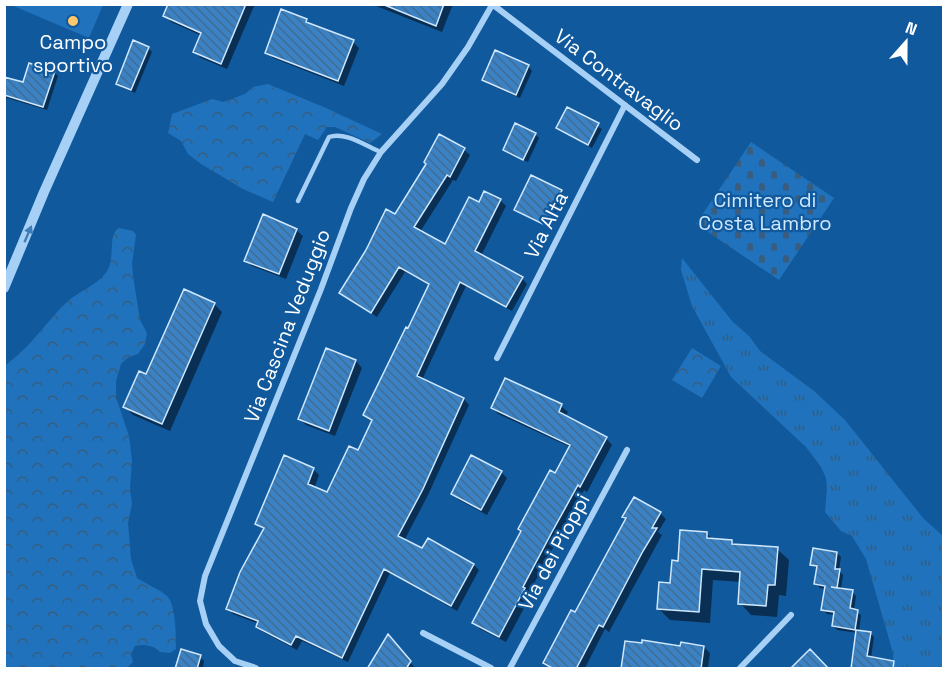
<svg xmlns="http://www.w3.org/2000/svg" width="948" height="673" viewBox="0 0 948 673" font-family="'Space Grotesk',sans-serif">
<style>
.grass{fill:url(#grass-tufts)}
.forest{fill:url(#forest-crowns)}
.cemetery{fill:url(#cemetery-stones)}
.pitch{fill:#1f72bb}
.shadow{fill:#0007}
.building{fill:url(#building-back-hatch);stroke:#cfe8fe;stroke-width:1.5}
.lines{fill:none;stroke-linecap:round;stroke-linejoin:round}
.service{stroke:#a6d0f5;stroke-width:4.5}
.minor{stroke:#a6d0f5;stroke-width:6}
.tertiary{stroke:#a6d0f5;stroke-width:10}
.oneway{fill:#3e7db7}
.poi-dot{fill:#ffc86a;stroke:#11599d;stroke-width:2}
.labels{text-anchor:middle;stroke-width:4.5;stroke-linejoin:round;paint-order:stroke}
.poi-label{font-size:20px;fill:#fff;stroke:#11599d}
.street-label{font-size:20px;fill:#fff;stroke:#11599d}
.park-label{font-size:20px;fill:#cfe8fe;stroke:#11599d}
</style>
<defs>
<pattern id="grass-tufts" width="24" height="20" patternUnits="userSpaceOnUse" patternTransform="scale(1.5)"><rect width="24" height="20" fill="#1f72bb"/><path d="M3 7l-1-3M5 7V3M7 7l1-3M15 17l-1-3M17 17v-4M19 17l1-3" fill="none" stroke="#385d7e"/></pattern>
<pattern id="forest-crowns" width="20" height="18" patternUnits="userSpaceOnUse" patternTransform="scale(1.5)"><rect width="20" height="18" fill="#1f72bb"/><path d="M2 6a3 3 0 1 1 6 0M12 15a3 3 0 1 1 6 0" fill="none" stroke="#385d7e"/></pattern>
<pattern id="cemetery-stones" width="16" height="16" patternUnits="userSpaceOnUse" patternTransform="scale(1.5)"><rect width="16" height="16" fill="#1f72bb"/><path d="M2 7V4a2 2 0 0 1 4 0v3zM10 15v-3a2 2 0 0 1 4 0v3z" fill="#385d7e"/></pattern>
<pattern id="building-back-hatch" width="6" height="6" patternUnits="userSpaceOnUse" patternTransform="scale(1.5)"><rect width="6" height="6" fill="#3a82c4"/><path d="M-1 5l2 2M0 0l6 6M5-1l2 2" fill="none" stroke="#416c94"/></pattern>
</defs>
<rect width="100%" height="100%" fill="#11599d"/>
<path class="grass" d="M682,258L732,321L749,336L760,351L814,391L845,420L923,518L943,536V668H893V653L866,559L852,536L841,531L825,512L827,488L826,478L821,467L806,447L731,377L692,306L681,270Z"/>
<path class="forest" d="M268,84L326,108L382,134L370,143L335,127H327L318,140L305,134L273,202L243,189L201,164L188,154L181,141L168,133L172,114L212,99L223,102L245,94L253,87Z
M119,228L133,231L136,235L132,264L133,276L140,320L147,333L145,344L138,354L127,358L121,364L116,381V397L129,436L132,460L130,488L132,504L128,523L131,559L137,578C146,584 159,589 167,596C176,605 176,636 176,649L170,653L160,652C153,645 144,644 135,646L131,654L133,662L127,668H5V366C14,358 24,350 32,341C44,328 54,314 67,302C79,291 98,285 107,271C116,256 107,235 119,228Z
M692,348L721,366L702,398L672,380Z"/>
<path class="cemetery" d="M751,142L834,198L779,280L696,224Z"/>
<path class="pitch" d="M11,5H103L89,38Z"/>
<path class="shadow" d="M169,4H255L227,69L201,58L195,52L202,36L171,22L165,15Z
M371,4H453L442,32Z
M306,21L311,26L353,42L359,48L344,86L273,58L267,52Z
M148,48L152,52L135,93L121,87L117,83Z
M496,52L529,67L532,71L520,98L488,84L484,80Z
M54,72L58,76L47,110L7,98L4,106V78L24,84Z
M568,109L602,129L592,148L558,128Z
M535,134L539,138L528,162L509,154L505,150Z
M439,136L464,150L470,155L456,181L453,180L420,232L446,246L479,204L485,193L501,201L506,206L481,256L522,278L527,284L512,311L466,286L422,380L464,399L469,405L428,495L404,541L423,550L474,565L479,570L457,611L390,573L348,662L302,641L297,650L263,632L257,627L259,624L233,614L228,608L264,530L257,524L313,469L319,475L314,489L327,494L359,452L373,422L365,415L430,285L405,272L377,317L341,292L395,216L427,164Z
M561,191L565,195L549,227L520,213L516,209Z
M296,230L303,236L286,279L252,266L246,260Z
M214,304L222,312L170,431L133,415L125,407L147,376Z
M327,350L356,361L362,368L335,436L306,425L300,419Z
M505,380L561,406L568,412L565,417L606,438L612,445L587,492L584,490L529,593L531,595L506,642L480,629L474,623L570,447L498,414L492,408Z
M501,472L507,478L487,515L459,500L452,494Z
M660,513L666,519L658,532L662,535L609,632L605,629L585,668H551L545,662L576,614L627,519L624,516Z
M707,534L714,540L731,541L735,545L777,549L789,560L786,596L779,595L777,617L751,615L740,603L741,582L713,580L710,623L670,620L659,609L671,585L679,562Z
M837,553L841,557L839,570L843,575L841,590L852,592L856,596L854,611L861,615L859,632L870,633L874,637L871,658L852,668L858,633L837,630L833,626L835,615L827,614L823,610L826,589L820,588L816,584L818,569L812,564Z
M394,643L415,668H369Z
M704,647L710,653L708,668H622L682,648Z
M200,657L204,661L203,668H177Z"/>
<path class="building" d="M168,4H246L221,64L193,52L201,33L163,16Z
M382,4H444L436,26Z
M281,9L307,19L306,22L354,40L338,81L265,53Z
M133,40L149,47L131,90L116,84Z
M495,50L529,65L516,95L482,80Z
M29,63L55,71L43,107L4,95V77L23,82Z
M567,107L599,123L588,145L556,128Z
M515,123L536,133L523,160L503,150Z
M439,134L465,148L450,177L447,175L414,227L445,244L469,197L479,202L484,191L501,199L475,251L523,277L506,307L460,282L417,376L464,398L423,489L398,536L422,548L428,538L474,564L451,606L384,569L342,658L296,636L291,645L256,627L258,621L226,609L240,572L264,528L255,524L284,455L314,468L308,484L327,492L349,446L358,450L372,420L363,415L406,327L408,328L429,284L399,267L371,313L339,293L366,250L386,209L395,214L426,164L424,162Z
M531,175L562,190L545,225L514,210Z
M263,214L297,229L279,274L244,261Z
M184,289L215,303L162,424L123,407L139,371L146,374Z
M326,348L356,360L329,431L298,419Z
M505,378L562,404L559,412L607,437L580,487L578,485L552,532L523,587L525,588L499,637L472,623L521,531L518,529L550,470L555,473L570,445L491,408Z
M471,455L502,471L481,510L451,494Z
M634,497L661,512L652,528H657L643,551L603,627L599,625L576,669H554L543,663L571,610L575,612L626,518L622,517Z
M680,530L707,532V538L732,540V544L778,547L775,585H768L766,606L738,604L740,572L702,569L699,612L657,609L659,582L670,583L672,560L678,561Z
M813,548L837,552L835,569H840L837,588L831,587L853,590L850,608L858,610L855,630L832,626L834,612L821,610L825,586L814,584L817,566L810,565Z
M856,630L871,632L867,656L894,661L893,669H851Z
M388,634L411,661L406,669H367Z
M642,640L680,646L681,642L704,646L701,669H621L625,641L642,643Z
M181,649L201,655L197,669H175Z
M810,649L829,669H790Z"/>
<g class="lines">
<path class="service" d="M298,201L329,137C345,131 366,146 381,152"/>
<path class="minor" d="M492,4L697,160
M497,358L625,105
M423,633L491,668
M256,668L235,661L219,646L206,624L200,601L205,576L321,289L351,208L364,179L381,152L442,84L468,47L492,5
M510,668L627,450
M740,668L791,615"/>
<path class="tertiary" d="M4,288L44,192L128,4"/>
</g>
<defs><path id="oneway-solid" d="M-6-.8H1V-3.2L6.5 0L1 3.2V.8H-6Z" transform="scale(1.5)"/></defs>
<use class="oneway" href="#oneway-solid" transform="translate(28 234) rotate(-67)"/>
<circle class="poi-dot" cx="73" cy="21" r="6"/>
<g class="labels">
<g class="poi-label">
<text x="73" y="49">Campo<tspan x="73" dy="23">sportivo</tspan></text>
</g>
<g class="street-label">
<text transform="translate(619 80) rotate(37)" y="7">Via Contravaglio</text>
<text transform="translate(546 225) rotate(-63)" y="7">Via Alta</text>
<text transform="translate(287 326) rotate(-69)" y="7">Via Cascina Veduggio</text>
<text transform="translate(554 552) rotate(-62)" y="7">Via dei Pioppi</text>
</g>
<g class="park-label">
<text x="765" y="207">Cimitero di<tspan x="765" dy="23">Costa Lambro</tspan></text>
</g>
</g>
<rect width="948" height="673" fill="none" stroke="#ffffff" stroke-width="12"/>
<g transform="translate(906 42) rotate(21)" stroke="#11599d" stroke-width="4.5" paint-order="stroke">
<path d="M0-4.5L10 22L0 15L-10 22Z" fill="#ffffff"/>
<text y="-9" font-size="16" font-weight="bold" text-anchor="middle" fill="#ffffff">N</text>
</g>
</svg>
